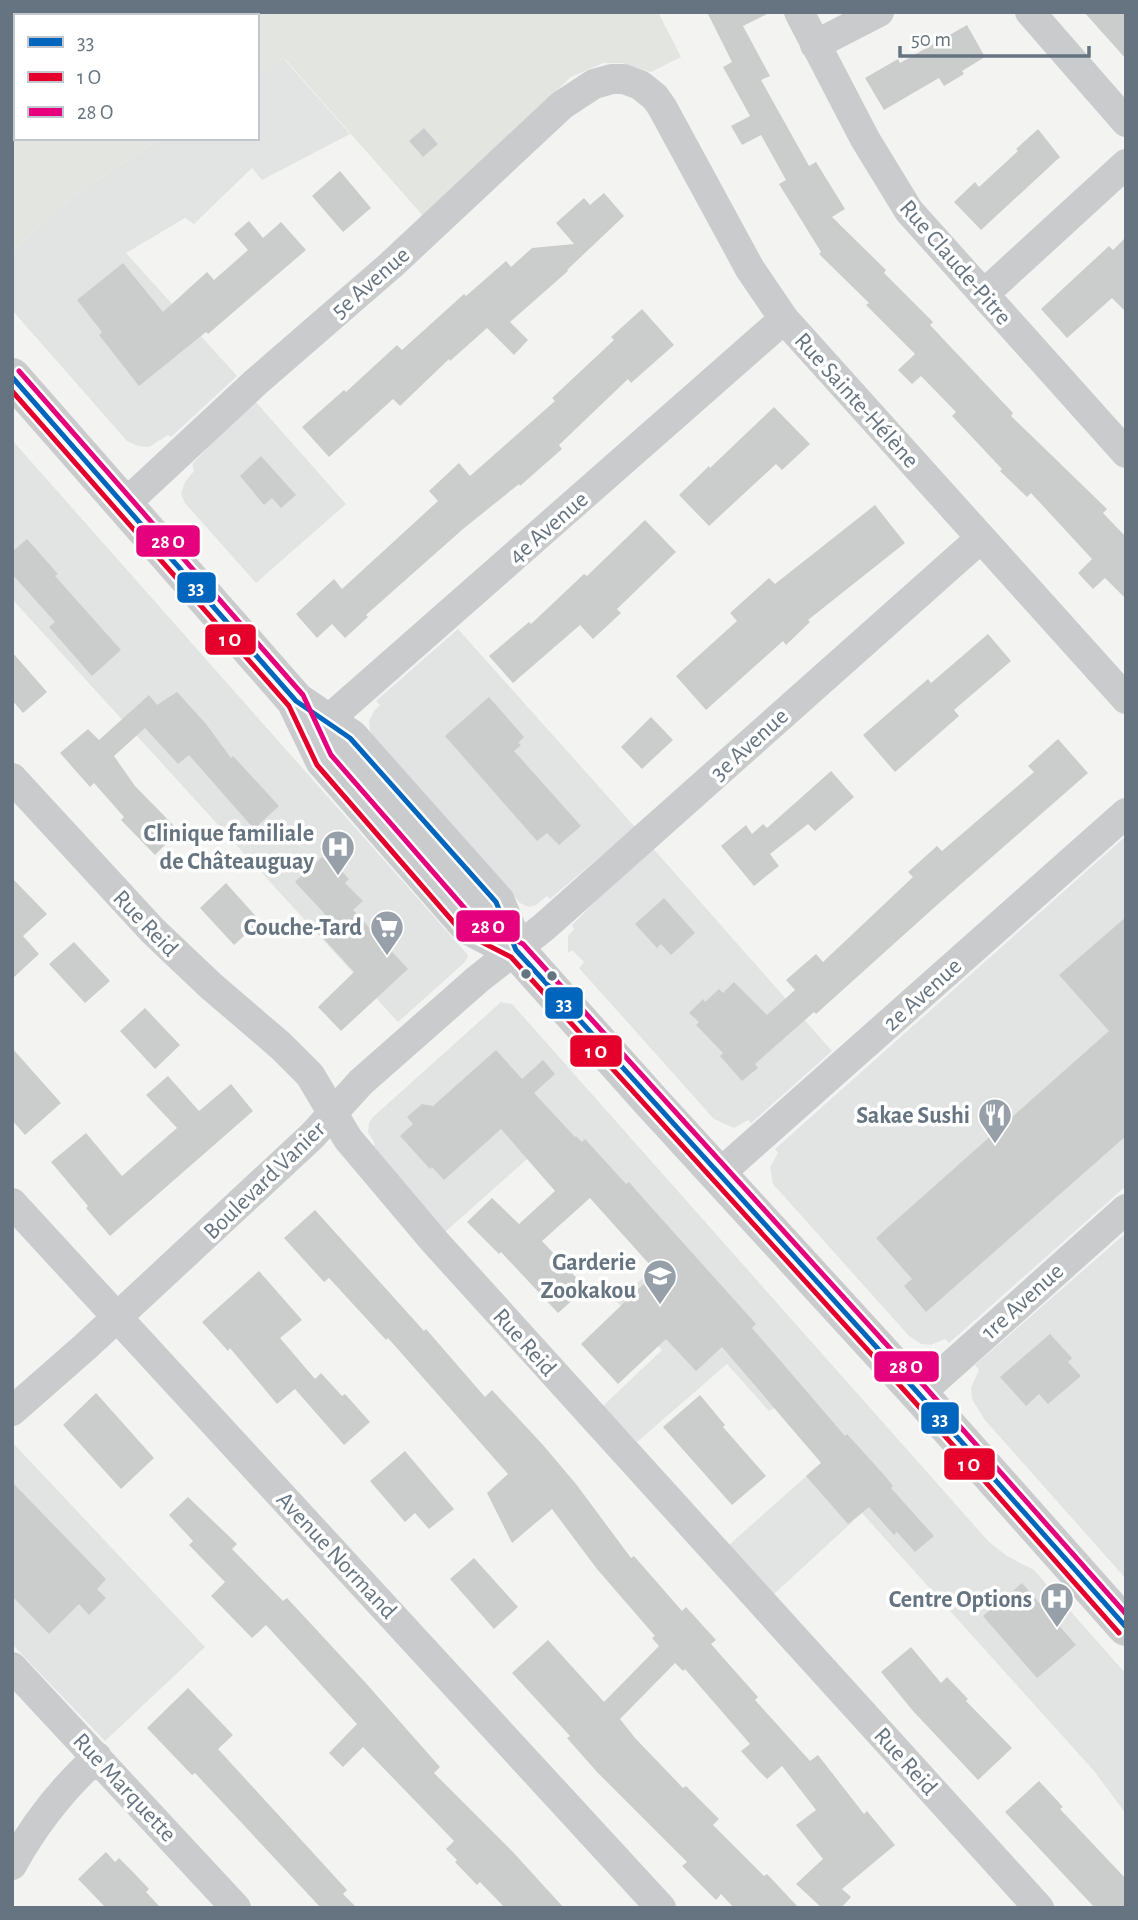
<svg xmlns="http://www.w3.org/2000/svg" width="1138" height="1920" viewBox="0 0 1138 1920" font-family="'Alegreya Sans',sans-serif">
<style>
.built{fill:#e2e3e3}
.green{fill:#e3e6e0}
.building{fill:#cbcdcd}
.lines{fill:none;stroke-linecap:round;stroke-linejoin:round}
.minor{stroke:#c9cbcc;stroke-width:30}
.tertiary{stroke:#c9cbcc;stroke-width:38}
.bus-1-casing{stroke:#fff;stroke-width:10}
.bus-2-casing{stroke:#fff;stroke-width:10}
.bus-3-casing{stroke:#fff;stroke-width:10}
.bus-1{stroke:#0065bd;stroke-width:5}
.bus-2{stroke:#e4002b;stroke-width:5}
.bus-3{stroke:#e5007d;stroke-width:5}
.bus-dot{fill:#657480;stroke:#fff;stroke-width:2.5}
.labels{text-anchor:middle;stroke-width:7;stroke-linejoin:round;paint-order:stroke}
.street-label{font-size:24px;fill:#657480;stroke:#fff}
.poi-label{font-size:24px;font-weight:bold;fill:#657480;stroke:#fff;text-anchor:end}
.line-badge{stroke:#fff;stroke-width:2.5}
.badge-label{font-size:19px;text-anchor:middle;font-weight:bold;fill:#fff}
</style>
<rect width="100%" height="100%" fill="#f3f3f2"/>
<path class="built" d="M284,59L350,134L262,180L252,168L194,224L185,218L126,253L237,376L171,437L168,435L149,447L138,446L127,441L12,310V251L74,195L162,138H257V76Z
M254,400L346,504L256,583L185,503L181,494L185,482L194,471L192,464Z
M12,440L467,954L468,957L464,963L398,1022L12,599Z
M458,629L635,827L550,899L547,896L536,905L529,907L520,903L374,739L370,731L369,721L374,711L380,705L376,701Z
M1126,836V1186L949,1343L945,1339L931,1345L921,1344L909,1336L773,1184L770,1167L778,1153L775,1149Z
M651,846L832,1051L751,1123L748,1120L734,1128L714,1119L579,968L584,962L572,950L568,953V936L574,929L572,925Z
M501,1002L512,1004L989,1542L1007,1556L1034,1570L1126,1674V1814L1095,1772L862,1513L774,1594L729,1545L821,1463L774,1408L769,1411L727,1364L637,1442L603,1406L662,1350L616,1301L651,1271L649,1267L651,1266L590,1198L527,1159L445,1232L370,1150L375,1144L368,1132L369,1123L373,1117Z
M1126,1233V1579L984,1419L972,1399L971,1388L979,1370L975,1365Z
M12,1442L205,1647L105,1741L12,1644Z"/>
<path class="green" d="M46,12H658L681,57L651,72L622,63H603L571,77L424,217L285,59L257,76V16H40Z
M16,32V138H162L74,195L12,251V34Z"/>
<path class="building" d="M707,12H771L743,26L770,76L761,80L809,166L816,162L845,209L832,217L886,270L884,273L933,322L930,325L1013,413L1011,416L1107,509L1103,513L1126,537V599L1105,578L1093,589L1078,573L1092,559L1031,493L1027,497L1000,471L1002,469L952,416L956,412L921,376L912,384L898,370L915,354L866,305L869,303L819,254L821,252L779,184L786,180L761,135L742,145L731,126L750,116L723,67L732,62Z
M1084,12H1126V59Z
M967,25L985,57L962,71L964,74L944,86L939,78L884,110L865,78L898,59L900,63Z
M424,128L438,144L423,157L409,141Z
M1038,129L1060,157L981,230L954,202L975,182L979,187L1018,151L1016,149Z
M340,171L371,208L343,232L312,196Z
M604,193L624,216L567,270L568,271L510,322L528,340L514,355L487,328L450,361L449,359L400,406L393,399L329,457L302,427L344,390L346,392L397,345L402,350L464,294L466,296L506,261L511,267L532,248L574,244L556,223L584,198L590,205Z
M249,221L263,238L281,222L306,250L208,334L206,332L139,386L99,335L102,332L77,300L123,263L163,312L207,272L214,280L248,250L234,234Z
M1126,237V312L1112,298L1067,338L1041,309L1109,246L1113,250Z
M642,309L674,345L631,383L628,379L559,445L562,449L520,486L519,484L463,529L366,615L368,617L345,638L332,624L317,638L296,614L334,579L342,589L438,501L429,491L459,463L470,476L555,401L552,398L614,340L611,337Z
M774,407L810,444L782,470L776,464L709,526L679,495L709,466L710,468Z
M261,456L296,495L281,508L272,498L264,505L240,476Z
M875,505L905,543L808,620L810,622L786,645L783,641L706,710L676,676L737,621L730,613L769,578L775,584Z
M645,520L676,552L617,609L621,613L593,639L580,625L513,683L489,656L529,622L531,624L584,574L587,576Z
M27,539L58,574L55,576L121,650L92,676L49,627L55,622L12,574V552Z
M988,634L1011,661L954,710L959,716L895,772L863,735L928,679L931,683Z
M12,652L47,692L23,713L12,700Z
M177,692L206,724L231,758L233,756L279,806L254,829L189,755L178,764L145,728L114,756L135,786L179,831L155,855L121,820L124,817L94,783L90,787L60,753L88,729L99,740L149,695L157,705Z
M489,697L524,737L518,743L521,745L514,751L581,826L559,845L547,833L537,841L445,736Z
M651,717L673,740L642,769L621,747Z
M1058,739L1088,773L937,905L816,1014L814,1012L755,1064L758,1068L742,1081L720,1056L723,1053L696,1025L699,1022L689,1013L703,999L705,1002L719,989L723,993L734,982L767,1015L795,990L786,980L816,954L823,962L913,877L908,872L937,846L942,851L1034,772L1028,766Z
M831,771L854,797L815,831L808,824L770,854L779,866L754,886L721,846L746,825L752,834L763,824L767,828Z
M322,857L333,868L336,865L349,879L345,883L363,901L353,910L408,969L341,1031L318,1007L354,972L324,939L337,927L295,882Z
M12,878L47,914L23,936L39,954L12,979Z
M226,883L260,921L234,945L200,908Z
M664,898L695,933L671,955L661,944L657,948L635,924Z
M1126,917V1136L926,1312L904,1286L912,1279L876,1238L1109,1031L1059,975Z
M74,942L110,981L85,1003L49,964Z
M145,1008L180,1045L155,1069L120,1031Z
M12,1048L61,1103L25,1135L12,1120Z
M496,1050L522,1079L543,1060L555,1074L534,1093L575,1137L576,1136L582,1142L585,1139L626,1184L629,1182L642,1197L756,1324L752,1328L845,1436L847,1434L885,1476L893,1486L891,1488L934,1536L915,1552L897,1532L894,1535L869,1507L848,1524L806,1476L821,1463L818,1459L722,1347L696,1371L666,1339L618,1384L581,1344L654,1274L649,1267L651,1266L590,1198L542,1241L586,1288L558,1313L501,1252L499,1254L467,1222L492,1198L519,1224L555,1191L501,1129L444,1180L432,1167L430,1169L400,1136L413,1124L407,1117L422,1104L433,1106Z
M168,1076L199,1111L231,1084L253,1111L110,1236L86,1208L88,1206L51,1162L86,1133L122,1176L177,1128L146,1095Z
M315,1210L424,1331L426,1329L485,1397L492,1390L543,1445L576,1484L631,1558L634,1556L682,1611L686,1607L716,1640L711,1644L758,1697L755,1700L810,1761L818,1755L864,1814L867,1811L895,1845L842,1889L851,1897L841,1908H822L796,1884L823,1859L796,1825L816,1810L782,1766L767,1779L758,1770L741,1751L750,1744L685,1669L683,1671L675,1663L620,1719L635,1738L683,1788L686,1786L719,1819L713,1825L764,1876L767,1874L799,1908H734L721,1894L716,1900L682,1866L687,1862L597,1772L567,1738L570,1736L512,1673L548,1640L604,1702L659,1646L652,1638L655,1636L597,1569L552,1509L512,1543L487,1493L508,1474L388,1338L386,1340L329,1278L324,1282L284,1238Z
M259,1271L302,1320L280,1338L315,1379L321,1373L342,1396L345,1394L370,1422L344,1445L295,1389L277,1404L230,1348L228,1351L202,1322Z
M1050,1334L1072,1358L1068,1362L1081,1376L1048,1404L1039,1394L1026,1406L1000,1377Z
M96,1393L154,1458L121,1489L63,1425Z
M700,1395L725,1425L723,1427L766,1476L732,1505L663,1427Z
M405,1451L454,1509L429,1529L415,1513L405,1522L370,1481Z
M12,1482L106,1579L97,1589L106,1598L89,1615L79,1604L49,1634L12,1596Z
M188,1497L237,1544L232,1549L283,1601L287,1598L364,1681L440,1767L434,1773L512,1851L564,1908H505L480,1882L477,1885L455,1862L457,1860L446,1849L454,1841L363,1747L343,1767L329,1753L357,1724L266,1625L252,1638L211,1596L225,1582L189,1545L193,1541L169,1515Z
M474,1558L518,1607L494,1629L450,1579Z
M1022,1583L1076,1645L1037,1678L983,1616Z
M911,1647L941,1683L947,1677L968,1699L966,1701L1012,1748L978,1780L913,1711L881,1672Z
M188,1688L233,1735L218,1749L347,1890L343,1894L357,1908H321L195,1773L192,1775L147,1728Z
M1039,1781L1063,1807L1060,1809L1126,1879V1908H1095L1005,1812Z
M106,1852L115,1862L119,1858L131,1870L149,1889L146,1892L161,1908H106L78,1879Z"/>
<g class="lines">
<path class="minor" d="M799,12L865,139L909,211L1126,453
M1030,12L1126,122
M815,45L879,12
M984,294L1126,164
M125,504L256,382L391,265L562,105L594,84L612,79H624L640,85L655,97L662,107L750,269L784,319L1126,699
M312,734L784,319
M12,778L153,931L211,986L281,1046L310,1075L348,1139L435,1242L1039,1908
M718,1175L1126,813
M12,1203L661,1908
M919,1394L1126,1209
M12,1411L85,1347L312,1136L361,1082L478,979L544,927L981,538
M12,1667L236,1908
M12,1865C35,1823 62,1789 97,1757"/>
<path class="tertiary" d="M12,15L17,12
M12,377L296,701L350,738L496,902L516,950L650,1100L919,1394L1126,1627
M296,702L324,760L469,926L516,950"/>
<g class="bus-1-casing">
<path id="bus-1" d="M12,377L296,701L350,738L496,902L516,950L919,1394L1126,1627"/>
</g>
<g class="bus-2-casing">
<path id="bus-2" d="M12,391L289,706L317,765L462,932L511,957L913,1400L1119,1633"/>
</g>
<g class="bus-3-casing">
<path id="bus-3" d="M19,371L303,695L331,755L474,919L523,944L926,1388L1126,1614"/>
</g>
<use href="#bus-1" class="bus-1"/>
<use href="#bus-2" class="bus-2"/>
<use href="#bus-3" class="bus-3"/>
</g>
<defs>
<g id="hospital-pin" transform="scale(1.75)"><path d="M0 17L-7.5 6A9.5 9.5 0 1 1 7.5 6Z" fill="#97a0a8" stroke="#fff"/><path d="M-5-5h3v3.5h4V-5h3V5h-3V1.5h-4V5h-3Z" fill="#fff"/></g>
<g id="supermarket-pin" transform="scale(1.75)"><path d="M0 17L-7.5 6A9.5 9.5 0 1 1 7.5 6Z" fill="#97a0a8" stroke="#fff"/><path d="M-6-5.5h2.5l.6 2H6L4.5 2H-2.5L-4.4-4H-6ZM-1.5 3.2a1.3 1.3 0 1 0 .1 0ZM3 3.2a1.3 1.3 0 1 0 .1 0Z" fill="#fff"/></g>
<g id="restaurant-pin" transform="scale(1.75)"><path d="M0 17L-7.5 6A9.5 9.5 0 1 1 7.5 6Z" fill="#97a0a8" stroke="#fff"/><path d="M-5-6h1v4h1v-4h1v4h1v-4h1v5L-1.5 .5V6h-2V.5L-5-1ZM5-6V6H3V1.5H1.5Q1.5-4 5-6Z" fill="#fff"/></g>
<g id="school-pin" transform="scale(1.75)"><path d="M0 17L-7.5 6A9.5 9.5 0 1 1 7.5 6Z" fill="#97a0a8" stroke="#fff"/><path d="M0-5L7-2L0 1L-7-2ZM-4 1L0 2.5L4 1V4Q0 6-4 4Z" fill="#fff"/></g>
</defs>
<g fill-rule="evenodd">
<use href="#hospital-pin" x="338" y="847"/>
<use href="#supermarket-pin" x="387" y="927"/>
<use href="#restaurant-pin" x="995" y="1115"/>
<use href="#school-pin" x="660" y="1276"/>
<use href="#hospital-pin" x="1057" y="1599"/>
</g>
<g class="bus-dot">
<circle cx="526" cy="974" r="6"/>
<circle cx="552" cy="976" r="6"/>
</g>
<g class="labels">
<g class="street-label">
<text transform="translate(956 262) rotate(49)" y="8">Rue Claude-Pitre</text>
<text transform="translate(370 282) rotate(-41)" y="8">5e Avenue</text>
<text transform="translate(857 400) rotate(48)" y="8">Rue Sainte-Hélène</text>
<text transform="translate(548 527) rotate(-41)" y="8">4e Avenue</text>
<text transform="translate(749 744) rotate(-42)" y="8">3e Avenue</text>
<text transform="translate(146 923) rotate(46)" y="8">Rue Reid</text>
<text transform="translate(922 994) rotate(-42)" y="8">2e Avenue</text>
<text transform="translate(264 1180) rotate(-44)" y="8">Boulevard Vanier</text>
<text transform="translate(1022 1301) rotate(-42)" y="8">1re Avenue</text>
<text transform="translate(525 1342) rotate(48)" y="8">Rue Reid</text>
<text transform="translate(337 1555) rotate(47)" y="8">Avenue Normand</text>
<text transform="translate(906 1761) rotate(48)" y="8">Rue Reid</text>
<text transform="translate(125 1787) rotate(47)" y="8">Rue Marquette</text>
</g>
<g class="poi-label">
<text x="314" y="841">Clinique familiale<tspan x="314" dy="28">de Châteauguay</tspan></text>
<text x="362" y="935">Couche-Tard</text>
<text x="970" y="1123">Sakae Sushi</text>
<text x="636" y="1270">Garderie<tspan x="636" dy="28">Zookakou</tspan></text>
<text x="1032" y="1607">Centre Options</text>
</g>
</g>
<g class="line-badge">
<rect x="135" y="524" width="66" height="34" rx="7" fill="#e5007d"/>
<rect x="176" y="571" width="41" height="33" rx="7" fill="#0065bd"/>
<rect x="204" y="623" width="53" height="33" rx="7" fill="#e4002b"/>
<rect x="455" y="909" width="66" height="34" rx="7" fill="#e5007d"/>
<rect x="544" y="986" width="40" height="34" rx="7" fill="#0065bd"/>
<rect x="569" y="1034" width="54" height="34" rx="7" fill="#e4002b"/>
<rect x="873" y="1350" width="67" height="33" rx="7" fill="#e5007d"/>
<rect x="920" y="1401" width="40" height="34" rx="7" fill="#0065bd"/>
<rect x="943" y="1447" width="53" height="34" rx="7" fill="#e4002b"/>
</g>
<g class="badge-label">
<text x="168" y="548">28 O</text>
<text x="196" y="594">33</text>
<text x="230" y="646">1 O</text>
<text x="488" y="933">28 O</text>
<text x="564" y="1010">33</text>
<text x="596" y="1058">1 O</text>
<text x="906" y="1373">28 O</text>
<text x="940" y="1425">33</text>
<text x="969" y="1471">1 O</text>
</g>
<rect width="1138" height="1920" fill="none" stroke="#657480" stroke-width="28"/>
<rect x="14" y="14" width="245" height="126" fill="#ffffff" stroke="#c1c7cc" stroke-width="2"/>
<rect x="28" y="37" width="35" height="10" fill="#0065bd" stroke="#c1c7cc" stroke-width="2"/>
<text x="77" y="49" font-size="21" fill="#657480">33</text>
<rect x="28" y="72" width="35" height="10" fill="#e4002b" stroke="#c1c7cc" stroke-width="2"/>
<text x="77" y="84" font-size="21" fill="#657480">1 O</text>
<rect x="28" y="107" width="35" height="10" fill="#e5007d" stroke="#c1c7cc" stroke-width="2"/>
<text x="77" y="119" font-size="21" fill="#657480">28 O</text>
<path d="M900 46v10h189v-10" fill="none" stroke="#657480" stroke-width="3.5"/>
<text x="911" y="46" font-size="21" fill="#657480" stroke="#ffffff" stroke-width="5" paint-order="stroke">50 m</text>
</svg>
